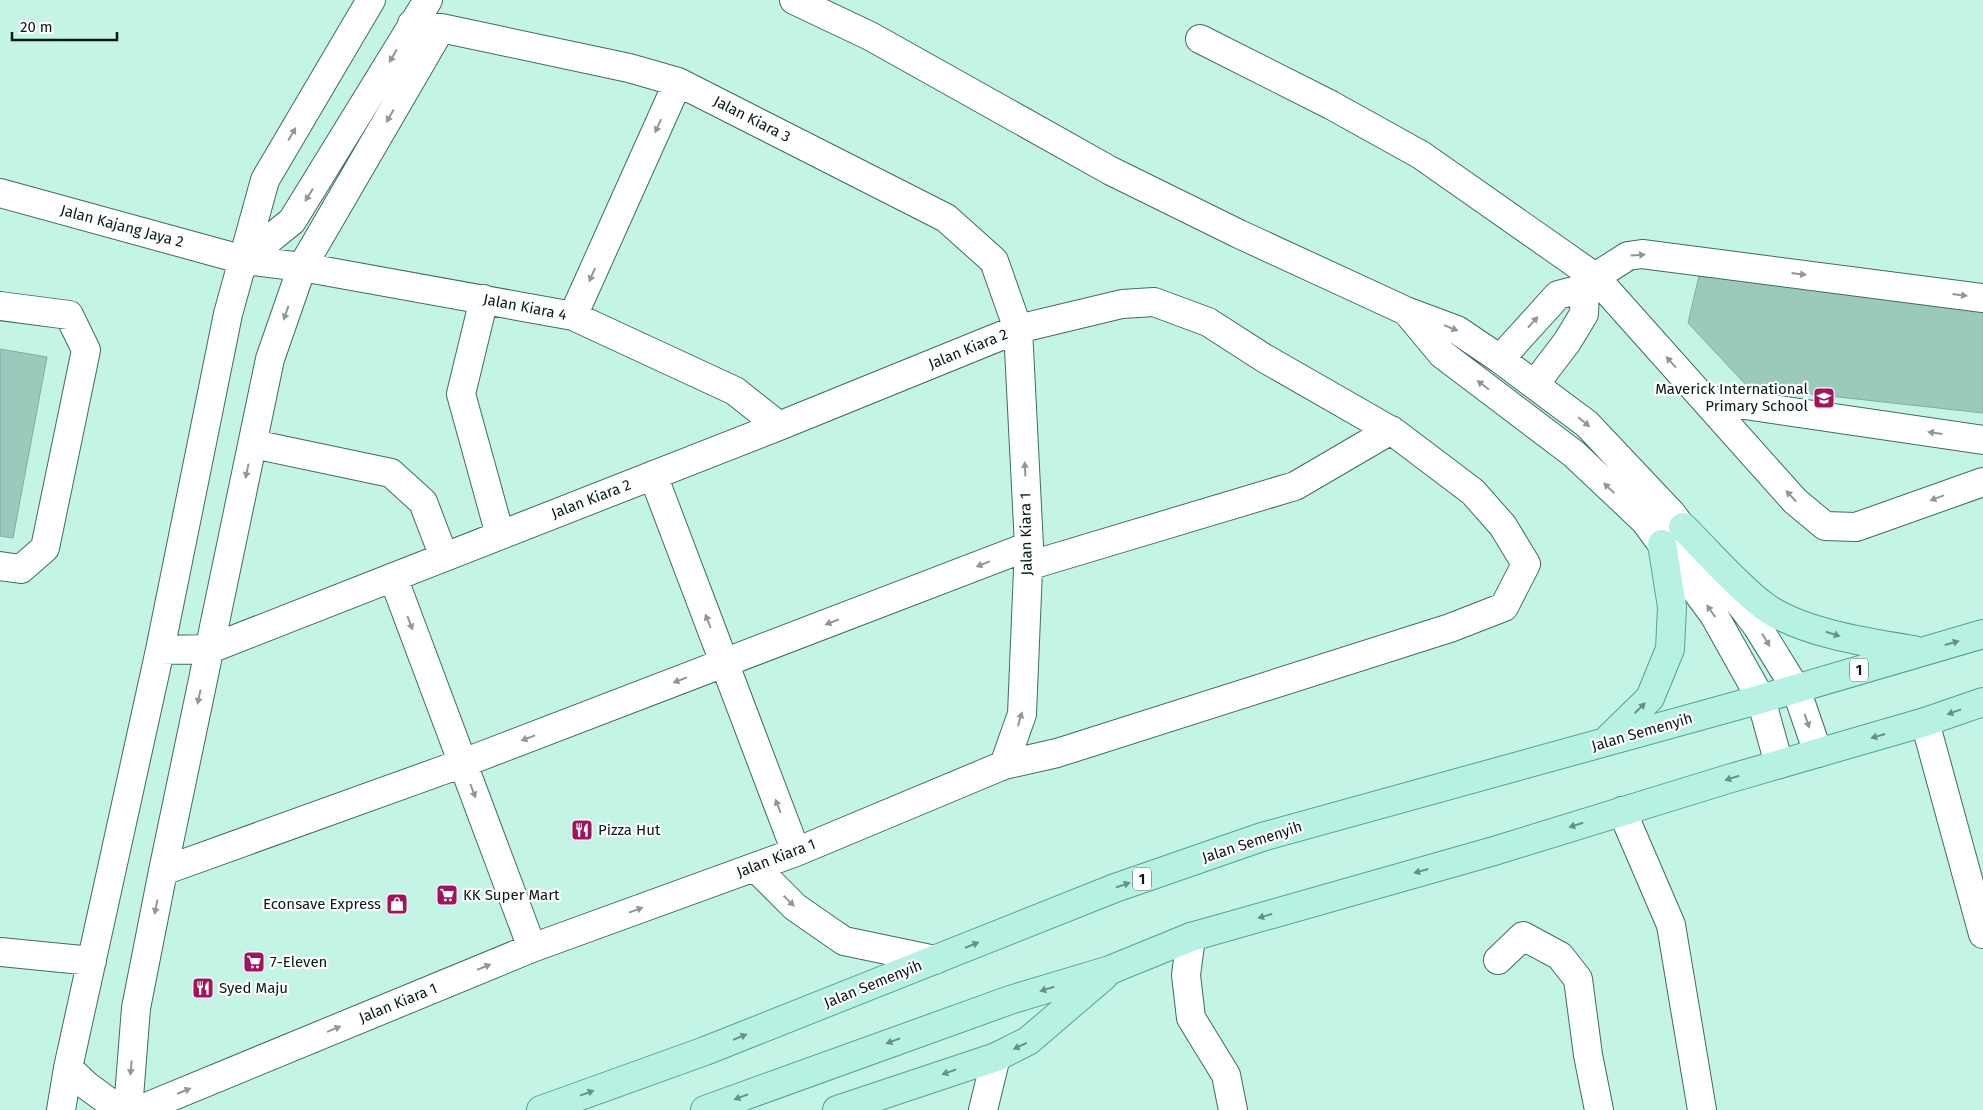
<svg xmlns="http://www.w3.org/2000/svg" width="1983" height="1110" viewBox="0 0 1983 1110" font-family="'Fira Sans',sans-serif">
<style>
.building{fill:#9bcabd;stroke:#7faea1}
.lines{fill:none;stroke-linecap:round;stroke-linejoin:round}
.minor-casing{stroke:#406c61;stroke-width:30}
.major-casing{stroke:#59a08f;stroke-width:30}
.minor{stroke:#fff;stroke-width:28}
.major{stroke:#b6f1e3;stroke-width:28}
.oneway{fill:#8f9896}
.oneway2{fill:#679086}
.labels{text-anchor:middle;stroke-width:4.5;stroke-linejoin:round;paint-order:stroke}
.shield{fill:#fff;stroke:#515e5b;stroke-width:1}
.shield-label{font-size:14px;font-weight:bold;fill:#061915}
.street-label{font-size:15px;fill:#061915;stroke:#fff}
.poi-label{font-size:15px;fill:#061915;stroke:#fff;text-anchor:start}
</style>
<rect width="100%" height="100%" fill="#c3f4e6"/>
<path class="building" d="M1699,276L1983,307V413L1748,387L1688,323Z
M0,349L47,357L13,538L0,536Z"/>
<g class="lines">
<g class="minor-casing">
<path id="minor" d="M794,0L870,36L1111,171L1239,234L1406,311L1457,330L1500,359L1587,424L1671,513L1757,626L1796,689L1818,753
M412,24L441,28L629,68L678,82L946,218L994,261L1018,329L1029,546L1022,714L1004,765
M1200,39L1331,105L1421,155L1595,277L1795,501L1825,526L1856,527L1983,482
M0,193L244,260L302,267L573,316L735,391L779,426
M244,260L292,221L428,0
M484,299L461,394L500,535
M0,306L69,315L86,350L45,548L21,569L0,566
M1407,312L1442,354L1574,454L1645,521L1714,615L1761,699L1779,764
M573,316L678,82
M1500,359L1558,295L1585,288L1595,277L1628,256L1642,254L1983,298
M1535,384L1567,342L1584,314L1585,288
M1704,399L1983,440
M253,444L391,473L423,502L444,557
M653,475L796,852
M1028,566L1295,486L1391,430
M393,577L532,948
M1925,722L1983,934
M1622,811L1671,925L1702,1110
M755,867L795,907L844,941L935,960
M163,871L463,763L1029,546
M1191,937L1186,975L1191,1018L1226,1075L1233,1110
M0,952L92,961
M1498,960L1523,936L1560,956L1578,979L1588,1055L1599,1110
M68,1068L86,1085L120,1110
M61,1110L68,1068L160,650L228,314L265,180L371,0
M128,1110L136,1008L163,871L270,359L302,267L441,28
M139,1110L532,948L796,852L1004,765L1057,753L1450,628L1504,607L1526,564L1503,526L1473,492L1395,433L1264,358L1208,322L1154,302L1122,304L1018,329L779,426L210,649L160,650
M983,1110L996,1057"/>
</g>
<g class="major-casing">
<path id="major" d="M1683,527C1708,552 1732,580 1759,602C1794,632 1869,643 1914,650
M1608,739L1650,698L1670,649L1672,607L1662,544
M541,1110L705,1051L1115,888L1262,837L1761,699L1983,634
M705,1110L1010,1000L1110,970L1191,937L1494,851L1728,779L1925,722L1983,702
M837,1110L996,1057L1028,1041L1104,976"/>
</g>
<use href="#minor" class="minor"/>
<use href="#major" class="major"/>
</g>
<defs><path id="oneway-solid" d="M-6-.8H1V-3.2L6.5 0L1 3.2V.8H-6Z" transform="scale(1.25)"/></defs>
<g class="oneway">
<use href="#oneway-solid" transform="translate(393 56) rotate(121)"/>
<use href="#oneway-solid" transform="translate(390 116) rotate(120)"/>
<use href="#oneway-solid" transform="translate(658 126) rotate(114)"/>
<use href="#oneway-solid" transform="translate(292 134) rotate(-60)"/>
<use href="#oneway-solid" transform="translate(309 195) rotate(122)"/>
<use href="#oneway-solid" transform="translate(1638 255) rotate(-4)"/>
<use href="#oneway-solid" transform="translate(1799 274) rotate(7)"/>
<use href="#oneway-solid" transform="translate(592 275) rotate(114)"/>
<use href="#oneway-solid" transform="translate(1960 295) rotate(7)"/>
<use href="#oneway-solid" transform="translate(286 313) rotate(109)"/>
<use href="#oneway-solid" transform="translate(1533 322) rotate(-48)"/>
<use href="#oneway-solid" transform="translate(1451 328) rotate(22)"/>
<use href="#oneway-solid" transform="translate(1671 362) rotate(-132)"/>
<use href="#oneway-solid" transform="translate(1483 385) rotate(-143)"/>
<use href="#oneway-solid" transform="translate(1584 422) rotate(40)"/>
<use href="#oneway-solid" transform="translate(1935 433) rotate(-172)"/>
<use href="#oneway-solid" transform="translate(1025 469) rotate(-93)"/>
<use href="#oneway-solid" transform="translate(247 471) rotate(102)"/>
<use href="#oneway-solid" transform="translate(1609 488) rotate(-137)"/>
<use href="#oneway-solid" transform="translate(1791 496) rotate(-133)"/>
<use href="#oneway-solid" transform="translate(1937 498) rotate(160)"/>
<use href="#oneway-solid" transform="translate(983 564) rotate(159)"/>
<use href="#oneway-solid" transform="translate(1711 611) rotate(-125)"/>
<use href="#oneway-solid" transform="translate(708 621) rotate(-111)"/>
<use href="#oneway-solid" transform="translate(832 622) rotate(159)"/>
<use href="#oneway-solid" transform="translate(410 623) rotate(69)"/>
<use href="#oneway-solid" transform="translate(1766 640) rotate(58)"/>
<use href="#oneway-solid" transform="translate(680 680) rotate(159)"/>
<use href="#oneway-solid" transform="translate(199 697) rotate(102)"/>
<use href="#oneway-solid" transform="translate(1020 719) rotate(-74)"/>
<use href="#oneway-solid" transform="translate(1807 721) rotate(71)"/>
<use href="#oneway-solid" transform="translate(528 738) rotate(159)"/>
<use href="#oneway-solid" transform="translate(473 791) rotate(69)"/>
<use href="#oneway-solid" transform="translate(778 806) rotate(-111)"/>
<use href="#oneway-solid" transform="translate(789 901) rotate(44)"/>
<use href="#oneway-solid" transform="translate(156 907) rotate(101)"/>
<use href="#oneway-solid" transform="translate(636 910) rotate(-20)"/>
<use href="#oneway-solid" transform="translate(484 967) rotate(-22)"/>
<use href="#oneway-solid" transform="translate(334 1029) rotate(-22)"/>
<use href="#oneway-solid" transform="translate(131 1068) rotate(95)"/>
<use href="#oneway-solid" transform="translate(184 1091) rotate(-22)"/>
</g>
<g class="oneway2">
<use href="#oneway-solid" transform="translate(1833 634) rotate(18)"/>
<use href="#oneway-solid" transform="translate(1952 643) rotate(-16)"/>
<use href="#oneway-solid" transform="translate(1640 708) rotate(-44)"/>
<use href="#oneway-solid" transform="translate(1954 712) rotate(160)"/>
<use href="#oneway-solid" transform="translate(1878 736) rotate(164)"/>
<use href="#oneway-solid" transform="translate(1732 778) rotate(163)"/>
<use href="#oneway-solid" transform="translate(1576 825) rotate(163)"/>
<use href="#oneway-solid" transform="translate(1421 871) rotate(164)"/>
<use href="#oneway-solid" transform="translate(1123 885) rotate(-19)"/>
<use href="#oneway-solid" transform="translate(1265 916) rotate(164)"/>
<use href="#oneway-solid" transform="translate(972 945) rotate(-22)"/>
<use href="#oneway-solid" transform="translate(1047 989) rotate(163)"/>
<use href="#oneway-solid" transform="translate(740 1037) rotate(-22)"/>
<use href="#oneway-solid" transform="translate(893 1041) rotate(160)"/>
<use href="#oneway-solid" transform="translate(1020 1046) rotate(155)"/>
<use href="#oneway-solid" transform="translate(949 1072) rotate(161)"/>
<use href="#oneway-solid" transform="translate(587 1093) rotate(-20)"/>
<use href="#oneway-solid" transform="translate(741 1097) rotate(160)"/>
</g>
<defs>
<g id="school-square" transform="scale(1.125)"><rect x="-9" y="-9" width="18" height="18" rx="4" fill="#a0135d" stroke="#fff"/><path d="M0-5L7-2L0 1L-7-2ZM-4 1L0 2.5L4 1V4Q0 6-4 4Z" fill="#fff"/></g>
<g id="restaurant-square" transform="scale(1.125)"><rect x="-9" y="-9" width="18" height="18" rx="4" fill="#a0135d" stroke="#fff"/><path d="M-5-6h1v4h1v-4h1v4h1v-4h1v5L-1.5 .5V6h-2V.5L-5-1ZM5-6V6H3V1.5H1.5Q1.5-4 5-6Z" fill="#fff"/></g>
<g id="supermarket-square" transform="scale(1.125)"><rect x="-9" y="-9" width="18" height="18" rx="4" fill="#a0135d" stroke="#fff"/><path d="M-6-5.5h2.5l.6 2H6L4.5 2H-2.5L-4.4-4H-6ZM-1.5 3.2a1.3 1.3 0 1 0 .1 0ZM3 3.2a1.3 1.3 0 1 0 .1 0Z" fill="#fff"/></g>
<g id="shop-square" transform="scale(1.125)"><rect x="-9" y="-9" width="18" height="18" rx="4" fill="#a0135d" stroke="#fff"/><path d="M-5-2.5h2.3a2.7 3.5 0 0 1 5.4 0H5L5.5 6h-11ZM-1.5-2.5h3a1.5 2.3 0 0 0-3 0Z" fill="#fff"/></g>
</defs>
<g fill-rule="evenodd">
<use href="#school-square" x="1824" y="398"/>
<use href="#restaurant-square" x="582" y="830"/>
<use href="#supermarket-square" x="447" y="895"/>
<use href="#shop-square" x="397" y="904"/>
<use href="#supermarket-square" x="254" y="962"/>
<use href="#restaurant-square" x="203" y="988"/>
</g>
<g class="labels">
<g class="shield">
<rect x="1850" y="658.5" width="18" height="23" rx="4"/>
<rect x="1133" y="867.5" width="18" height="23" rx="4"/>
</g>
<g class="shield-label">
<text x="1859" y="675">1</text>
<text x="1142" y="884">1</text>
</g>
<g class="street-label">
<text transform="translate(752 119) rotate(27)" y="5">Jalan Kiara 3</text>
<text transform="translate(122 226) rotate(15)" y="5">Jalan Kajang Jaya 2</text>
<text transform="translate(525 307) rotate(11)" y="5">Jalan Kiara 4</text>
<text transform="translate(968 349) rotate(-22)" y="5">Jalan Kiara 2</text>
<text transform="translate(591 499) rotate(-21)" y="5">Jalan Kiara 2</text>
<text transform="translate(1026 534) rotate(-91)" y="5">Jalan Kiara 1</text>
<text transform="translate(1642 732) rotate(-16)" y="5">Jalan Semenyih</text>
<text transform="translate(1252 842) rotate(-18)" y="5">Jalan Semenyih</text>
<text transform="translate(776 858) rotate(-21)" y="5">Jalan Kiara 1</text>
<text transform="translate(873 984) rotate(-22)" y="5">Jalan Semenyih</text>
<text transform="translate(398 1003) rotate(-22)" y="5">Jalan Kiara 1</text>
</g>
<g class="poi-label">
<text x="1808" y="394" text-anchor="end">Maverick International<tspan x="1808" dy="17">Primary School</tspan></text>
<text x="598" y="835">Pizza Hut</text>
<text x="463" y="900">KK Super Mart</text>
<text x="381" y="909" text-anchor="end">Econsave Express</text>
<text x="270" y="967">7-Eleven</text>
<text x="219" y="993">Syed Maju</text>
</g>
</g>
<path d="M12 32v8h105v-8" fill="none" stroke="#061915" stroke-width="2.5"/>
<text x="20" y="32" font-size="15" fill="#061915" stroke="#ffffff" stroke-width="4" paint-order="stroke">20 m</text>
</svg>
